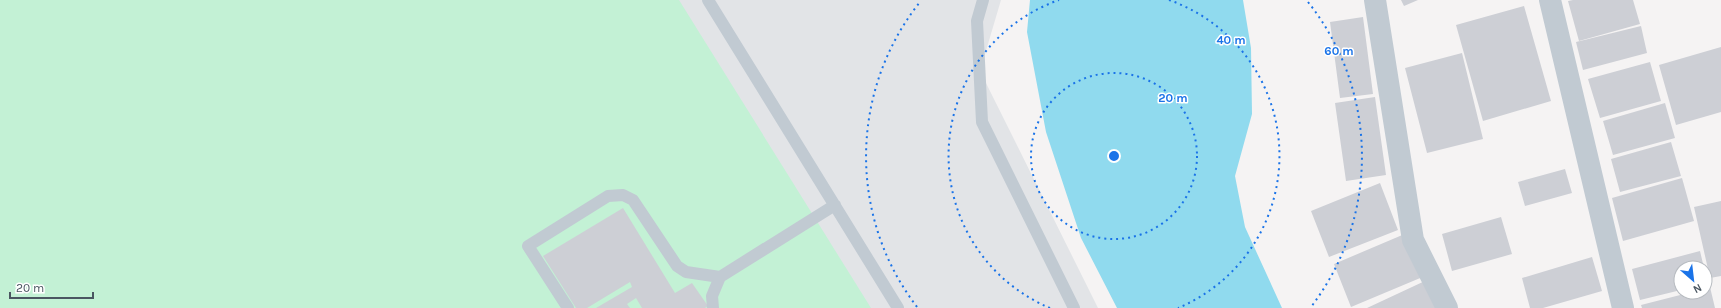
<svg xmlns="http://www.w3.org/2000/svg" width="1721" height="308" viewBox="0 0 1721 308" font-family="Karla,sans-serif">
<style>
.airport{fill:#e2e4e7}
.green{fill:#c3f1d5}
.water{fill:#90daee}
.building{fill:#cdcfd5}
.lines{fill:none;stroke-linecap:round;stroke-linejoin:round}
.service{stroke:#c1cad2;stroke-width:12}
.minor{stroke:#c1cad2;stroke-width:22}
.ring{fill:none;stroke:#1a73e8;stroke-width:2;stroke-dasharray:2 4}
.centre{fill:#1a73e8;stroke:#fff;stroke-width:2}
.ring-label{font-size:12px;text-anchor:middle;font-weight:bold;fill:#1a73e8;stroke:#fff;stroke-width:3;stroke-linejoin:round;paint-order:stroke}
</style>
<rect width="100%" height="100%" fill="#f5f3f3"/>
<path class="airport" d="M0,0H1001L980,71L1098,308H0Z"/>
<path class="green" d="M0,0H679L871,308H0Z"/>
<path class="water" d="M1030,0H1243L1251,48L1252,114L1235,176L1245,227L1282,308H1117L1081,238L1046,132L1027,32Z"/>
<path class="building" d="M1401,0H1418L1404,6Z
M1573,0H1633L1640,24L1579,41L1568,1Z
M1524,6L1551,101L1483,121L1456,25Z
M1363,17L1373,94L1340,98L1330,22Z
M1641,26L1647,53L1583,70L1576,42Z
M1721,47V112L1676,125L1659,65Z
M1462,53L1483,139L1427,153L1405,68Z
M1650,62L1661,101L1600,118L1588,79Z
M1375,97L1386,175L1346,181L1335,103Z
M1665,103L1675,138L1613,155L1603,121Z
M1671,142L1681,176L1620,192L1611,159Z
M1565,169L1572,193L1525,206L1518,182Z
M1682,178L1694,221L1623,241L1612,198Z
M1380,183L1398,230L1329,257L1311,211Z
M1721,201V276L1710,278L1694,207Z
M623,208L675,293L692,283L708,306L705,308H642L636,298L627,304L630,308H596L632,287L630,282L587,308H576L543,256Z
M1501,217L1512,254L1452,271L1442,234Z
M1407,233L1425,276L1351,307L1334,264Z
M1700,251L1704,268H1681V290L1640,300L1632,269Z
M1592,257L1602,291L1543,308H1530L1522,278Z
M1427,280L1440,308H1367Z
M1710,287L1715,308H1642L1641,305L1692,292H1705V289Z"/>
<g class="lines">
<path class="service" d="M708,0L898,308
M983,0L977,21L982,122L1074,308
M568,308L528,246L608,196L623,195L633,200L677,266L686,272L720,277
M713,308L712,296L720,277L835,205"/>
<path class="minor" d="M1375,0L1413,240L1447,308
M1550,0L1623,308"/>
</g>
<g class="ring">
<circle cx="1114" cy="156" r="83"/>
<path d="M1050 308A165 165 0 0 1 1059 0M1169 0A165 165 0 0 1 1178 308"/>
<path d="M917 307A248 248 0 0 1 920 2M1308 2A248 248 0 0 1 1311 307"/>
</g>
<circle cx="1114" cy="156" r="6" class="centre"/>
<g class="ring-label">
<text x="1231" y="44">40 m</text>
<text x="1339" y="55">60 m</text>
<text x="1173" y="102">20 m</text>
</g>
<g transform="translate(1693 280) rotate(152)"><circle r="19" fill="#ffffff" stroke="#b7bbc0"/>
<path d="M0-3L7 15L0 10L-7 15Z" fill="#1a73e8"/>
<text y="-6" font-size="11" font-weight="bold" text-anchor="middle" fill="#4a5661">N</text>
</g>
<path d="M10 292v6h83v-6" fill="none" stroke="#4a5661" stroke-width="2"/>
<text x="16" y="292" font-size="12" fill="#4a5661" stroke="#ffffff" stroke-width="3" paint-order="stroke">20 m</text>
</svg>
